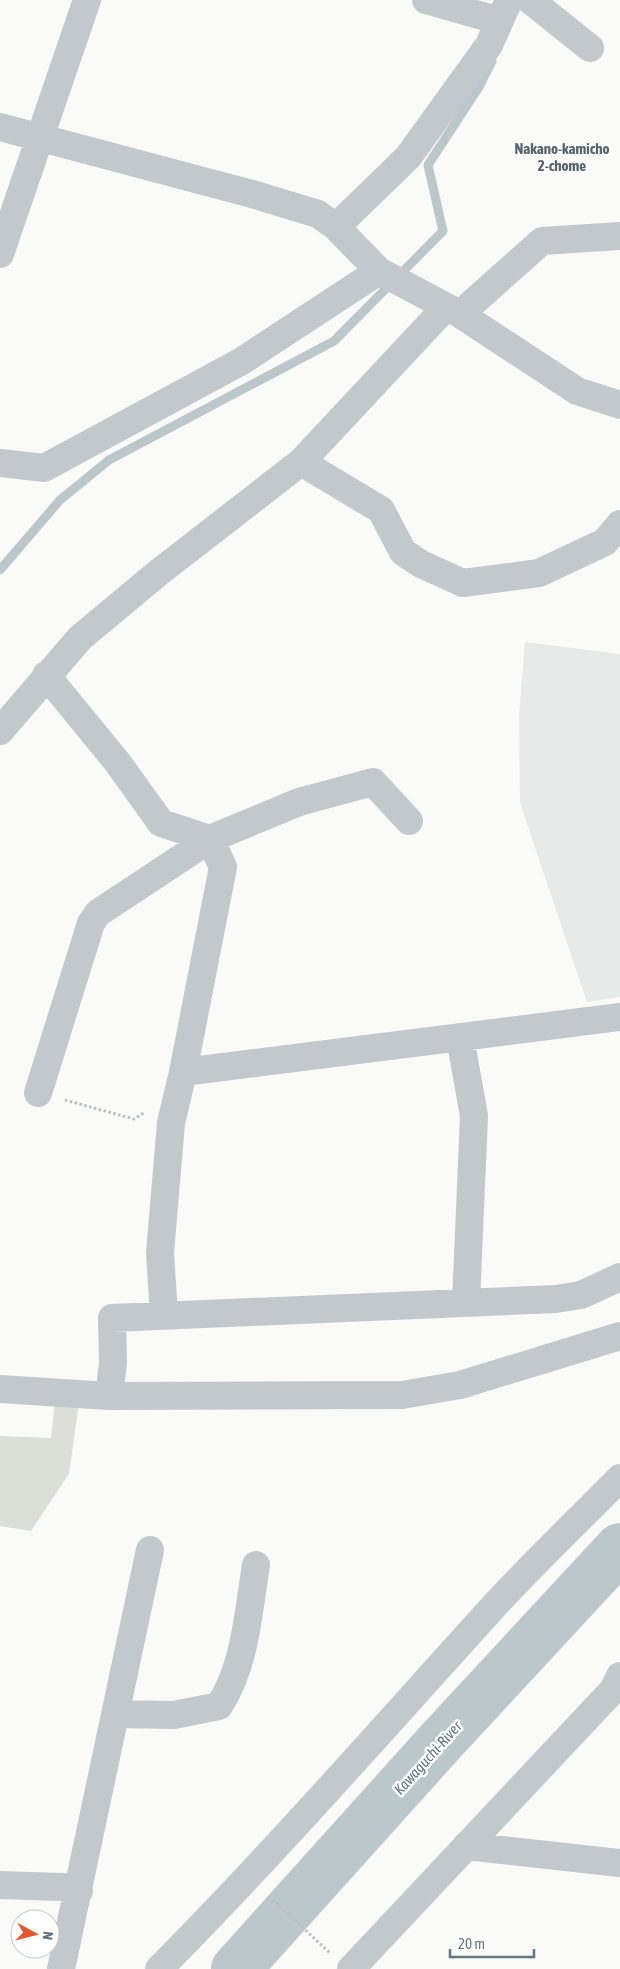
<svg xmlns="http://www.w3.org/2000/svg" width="620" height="1969" viewBox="0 0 620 1969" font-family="'Asap Condensed',sans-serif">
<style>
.built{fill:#e8e9e9}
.green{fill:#dadfd7}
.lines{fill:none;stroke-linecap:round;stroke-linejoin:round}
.stream{stroke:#bbc7cb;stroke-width:9}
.river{stroke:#bbc7cb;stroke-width:50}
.path{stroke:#bbbfc2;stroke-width:3;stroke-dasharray:2.5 2.5;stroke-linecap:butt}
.minor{stroke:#c3c8cc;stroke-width:28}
.labels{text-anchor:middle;stroke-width:5;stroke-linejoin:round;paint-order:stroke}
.neighbourhood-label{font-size:15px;font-weight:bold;fill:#57646e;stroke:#fff}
.water-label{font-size:15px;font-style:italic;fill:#60757c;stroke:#fff}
</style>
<rect width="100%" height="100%" fill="#fafaf8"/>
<path class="built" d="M525,642L620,654V997L587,1002L520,803L519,715Z"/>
<path class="green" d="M55,1400L79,1402L69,1474L31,1531L0,1526V1436L51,1438Z"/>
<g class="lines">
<path class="stream" d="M0,570L60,500L109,460L334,341L443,231L428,165L479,87L492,61"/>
<path class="river" d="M236,1969L442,1740L620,1548"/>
<path class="path" d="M65,1100L134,1119L145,1112
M269,1896L330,1953"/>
<path class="minor" d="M426,0L500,21
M530,0L590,48
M0,127L252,194L318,214L336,227L379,271L460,314L577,391L620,405
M336,227L408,157L489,45L509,0
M0,254L87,0
M460,314L542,241L620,236
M301,462L381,510L403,552L421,564L463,583L539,573L605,542L620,524
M0,463L44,468L242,361L379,271
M46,675L118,763L161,823L210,839L223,867L183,1072L171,1123L160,1253L164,1315
M0,731L80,638L158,573L301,462L446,307
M460,1037L474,1116L466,1302
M183,1072L620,1017
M38,1093L91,923L98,913L210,839L299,802L373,782L409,821
M0,1389L109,1396L402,1395L460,1385L620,1336
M109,1396L113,1363L112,1318L556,1299L581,1295L620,1277
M116,1714L174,1715L219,1706C246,1664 248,1613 256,1565
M466,1846L620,1863
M0,1885L62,1887L79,1891
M61,1969L150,1550
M159,1969C272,1855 377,1735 485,1616C528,1568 575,1524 620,1478
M351,1969L613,1690L620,1676"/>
</g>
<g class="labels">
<g class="neighbourhood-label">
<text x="562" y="154">Nakano-kamicho<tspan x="562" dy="17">2-chome</tspan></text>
</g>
<g class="water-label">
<text transform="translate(428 1758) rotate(-48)" y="5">Kawaguchi-River</text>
</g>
</g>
<g transform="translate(35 1934) rotate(97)"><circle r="24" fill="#ffffff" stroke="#c1c8cd"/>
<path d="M0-4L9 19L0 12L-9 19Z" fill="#e4572e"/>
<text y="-8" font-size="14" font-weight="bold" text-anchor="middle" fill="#657683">N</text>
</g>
<path d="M450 1949v8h84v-8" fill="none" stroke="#657683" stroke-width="2.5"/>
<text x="458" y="1949" font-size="15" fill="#657683" stroke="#ffffff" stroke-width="4" paint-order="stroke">20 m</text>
</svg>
